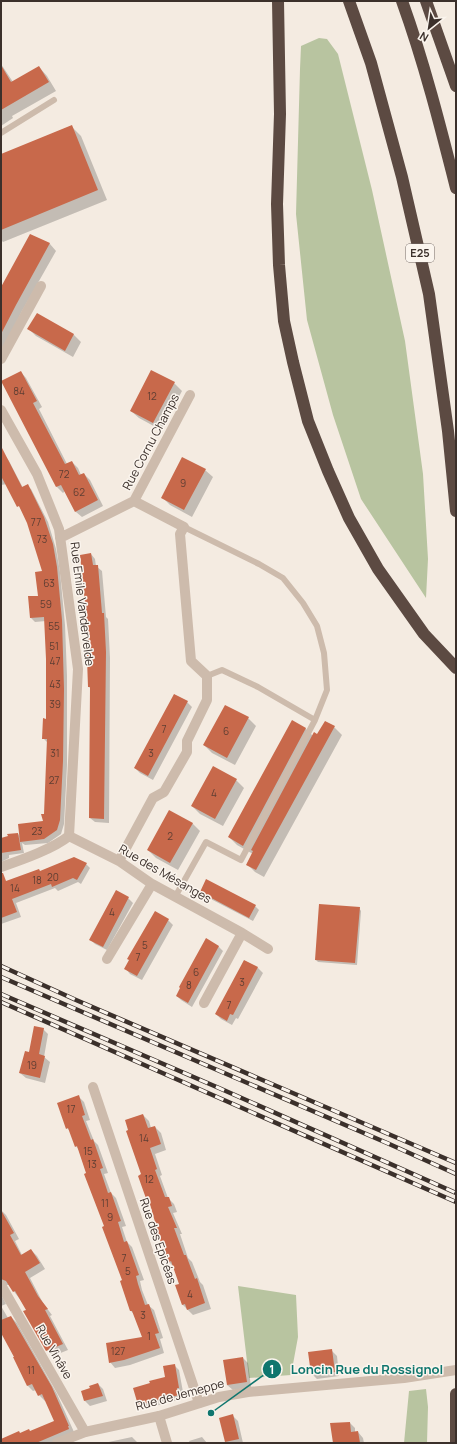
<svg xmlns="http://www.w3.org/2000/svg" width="457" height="1444" viewBox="0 0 457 1444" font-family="Manrope,sans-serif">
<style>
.green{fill:#b8c4a0}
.shadow{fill:#0003}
.building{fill:#c8694b}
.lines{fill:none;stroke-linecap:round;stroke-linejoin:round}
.service{stroke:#cdbbac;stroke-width:6}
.minor{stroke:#cdbbac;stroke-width:10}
.tertiary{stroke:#cdbbac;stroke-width:10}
.motorway{stroke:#5c4a42;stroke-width:12}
.rail-casing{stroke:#3b302b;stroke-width:4.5}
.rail{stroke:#fbf5ee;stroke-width:3;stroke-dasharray:9;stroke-linecap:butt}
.labels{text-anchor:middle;stroke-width:3;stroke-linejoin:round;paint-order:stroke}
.number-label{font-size:10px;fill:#5e3e33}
.shield{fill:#fbf5ee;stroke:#756b66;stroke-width:1}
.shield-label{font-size:11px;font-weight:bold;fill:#3b302b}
.street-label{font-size:12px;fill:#3b302b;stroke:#fbf5ee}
.leader{fill:none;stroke:#0f766e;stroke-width:1.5}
.callout-dot{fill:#0f766e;stroke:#fbf5ee;stroke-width:1.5}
.mark-label{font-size:12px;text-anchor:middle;font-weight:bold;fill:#fff}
.callout-label{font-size:13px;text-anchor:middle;font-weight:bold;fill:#0f766e;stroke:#fbf5ee;stroke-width:3;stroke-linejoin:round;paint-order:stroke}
</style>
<rect width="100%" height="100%" fill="#f4ebe1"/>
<path class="green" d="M319,38L327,39L338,54L372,190L405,341L423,474L428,559L426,598L361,499L333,415L307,320L296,214L300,69L301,46Z
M238,1286L296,1295L298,1337L291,1375L249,1378Z
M426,1389L428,1407L427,1443H404L409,1391Z"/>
<path class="shadow" d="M1,64L13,82L39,67L47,76L56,91L12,116L13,118L1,126Z
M71,126L81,136L107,200L3,242L1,240V155Z
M31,235L50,244L56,251L22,311L1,352V290Z
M37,314L74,335L81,342L73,357L36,336L29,329Z
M21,372L26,378L42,407L39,409L67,464L72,462L78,468L81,475L84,474L90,480L103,506L82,517L76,512L65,491L63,493L57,487Z
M174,383L182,391L161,430L139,418L131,411Z
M6,457L9,461L23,488L27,486L31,489L48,522L56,549L60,572L65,625L67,676V765L64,824L61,834L48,843L25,845L22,843L24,853L9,855V858L1,862V839L9,837V835L18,834L20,836L44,822L45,815L48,743L43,738L47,720L46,621L35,622L31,618L29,597L39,596L44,572L28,522L7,484L1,485V459Z
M205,470L213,477L192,517L170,505L162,497Z
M91,554L95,559L96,566L102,571L106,617L108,619L110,658L109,823L95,822L90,818L91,689L89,687L87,615Z
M187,702L192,707L153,780L140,773L135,768Z
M248,718L256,726L235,765L212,753L204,745Z
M334,727L342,735L264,877L255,872L247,864L253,854L237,845L229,837L305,728L313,736L318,735Z
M214,768L236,780L244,788L223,826L200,814L192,806Z
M192,823L200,831L178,870L156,858L148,850Z
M86,864L90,868L81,884L78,882L58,891L55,888L16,903L21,917L1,924V884L40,872Z
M201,892L255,906L259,910L253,921L205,896Z
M128,898L133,903L107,950L95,944L90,939Z
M320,905L359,908L361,911L357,965L318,962L316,960Z
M168,920L173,925L142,980L130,974L126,969Z
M218,946L223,951L192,1007L181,1000L177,996L181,989Z
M245,961L258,968L263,973L238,1019L236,1018L232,1025L221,1019L216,1014Z
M43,1029L48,1034L44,1057L50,1062L45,1083L26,1078L20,1073Z
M78,1096L84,1102L90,1120L86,1121L94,1141L98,1145L108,1173L104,1174L111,1193L116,1198L126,1226L122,1227L127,1242L132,1247L144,1280L140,1281L142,1290L148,1305L154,1310L163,1338L160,1339L164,1353L130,1365L115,1368L110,1362L143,1338L134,1314L131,1311L123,1281L79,1150L76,1146L71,1132L67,1128Z
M143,1115L149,1121L151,1128L155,1127L161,1133L166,1150L155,1154L162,1175L160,1176L168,1198L174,1204L177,1212L173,1213L182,1234H180L188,1258L192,1262L200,1282L203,1285L211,1309L193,1315L182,1304L181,1285L175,1268L169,1262L152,1207L149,1204L143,1175Z
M1,1210L6,1215L19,1239L15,1241L22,1255L31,1250L37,1256L45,1269L30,1278L43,1303L52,1315L50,1316L68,1350L53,1356L47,1350L28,1310L19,1298L9,1285H3L1,1289Z
M1,1294L6,1304L1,1306L8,1318L11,1317L17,1323L57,1394L74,1432L55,1443H13L20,1434L31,1432L56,1421L46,1400L45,1401L39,1395L36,1390L33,1391L28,1386L16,1357L1,1331Z
M332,1351L337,1356L339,1376L317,1379L311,1373Z
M243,1358L248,1363L251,1387L233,1390L227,1385Z
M174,1365L179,1370L183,1392H181L182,1399L143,1409L138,1404L166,1378Z
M98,1384L103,1389L107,1401L90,1406L85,1401L82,1392L91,1389Z
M233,1416L238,1421L243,1443H227L226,1442Z
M350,1423L355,1428V1433L358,1432L363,1438L364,1443H334Z
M132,1437L138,1443H104Z
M202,1437L207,1443H190L189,1441Z"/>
<path class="building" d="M1,65L11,82L39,66L49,82L1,110Z
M72,125L98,190L1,230V154Z
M30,234L50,243L16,305L1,334V287Z
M37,313L74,334L65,351L27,329Z
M151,370L175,382L153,423L130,411Z
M21,371L37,401L33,403L65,464L72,461L79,475L84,473L98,500L75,512L61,485L56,487L1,381Z
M1,446L22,487L28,484L44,517L53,544L57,567L62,620L64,689L63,761L60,820L57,830L44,839L20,842L18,824L43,821L41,814H44L47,739H42L43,718L46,719V659L44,617L30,618L28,596H38L35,572L42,571L27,523L19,506L17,507L1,476Z
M182,457L206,469L184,510L161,498Z
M91,553L93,565H98L102,613H104L106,652L104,819L89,818L90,687H88L85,603L80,555Z
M174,694L188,701L148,776L134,768Z
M225,705L249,717L227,758L203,745Z
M292,720L306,728L243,846L228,837Z
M325,721L335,726L256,870L246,865L253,851L251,850L314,732L317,734Z
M213,766L237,779L215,819L191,806Z
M169,810L193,823L170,863L147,850Z
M18,833L21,850L1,853V838L8,836L7,834Z
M74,857L87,863L77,880L73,878L52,887L51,884L12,899L17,912L1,918V873H3L6,881L39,869L40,871Z
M206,879L256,905L249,918L200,892Z
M116,890L129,897L103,947L89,940Z
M319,904L360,907L355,963L315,960Z
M155,911L169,919L137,976L124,969L129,960L127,959Z
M206,938L219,946L188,1003L176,996L180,988L179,987Z
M244,960L258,967L233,1015L230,1014L227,1021L215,1014Z
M34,1026L44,1028L39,1054L45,1056L40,1078L19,1073L25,1051L29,1052Z
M79,1095L85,1115L82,1116L91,1140L93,1139L103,1168L100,1169L108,1193L111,1192L121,1221L118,1222L124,1242L127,1241L139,1275L136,1276L138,1284L145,1305L149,1304L159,1333L155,1334L160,1348L124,1360L109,1363L106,1343L142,1337L132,1311H130L120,1281L122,1280L102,1227L104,1226L84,1174L86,1173L77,1146L75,1147L68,1128L66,1129L57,1103Z
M143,1114L148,1128L155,1126L161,1144L150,1148L157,1169L155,1170L165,1197H169L172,1206L168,1207L177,1228H174L184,1255H186L195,1279L197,1278L205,1303L187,1310L185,1304L182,1305L175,1285L179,1284L171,1261L168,1263L162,1247L150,1204H148L138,1176L141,1174L126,1131L128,1130L125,1120Z
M1,1210L14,1233L10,1235L21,1255L31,1249L40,1263L25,1272L38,1296L48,1309L45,1310L63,1344L46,1351L23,1311L26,1310L15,1291L13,1292L6,1281L1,1279Z
M11,1316L52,1387L69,1426H68L69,1429L36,1443H1V1439L19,1431L20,1433L29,1429L30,1431L54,1421L42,1394L38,1396L32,1384L27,1386L13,1357H14L1,1333V1320Z
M332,1349L335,1372L311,1374L308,1352Z
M243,1357L247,1382L227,1385L223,1360Z
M175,1364L179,1388H177L179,1395L138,1405L133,1388L150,1383L149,1381L165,1377L163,1366Z
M98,1383L103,1396L84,1401L81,1391L90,1388L89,1386Z
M233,1414L239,1439L225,1442L219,1418Z
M350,1422L351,1432L358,1431L360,1443H333L330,1423Z"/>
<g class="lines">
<path class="service" d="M1,133L54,100
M207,676L222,670L258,687L315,720
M175,897L206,842L241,860L315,720L327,690L324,653L317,626L303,603L283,578L259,564L184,527"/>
<path class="minor" d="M1,359L41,286
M1,410L37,474L59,529L78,669L69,836C53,849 21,860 1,867
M134,501L190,395
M60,538L134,501L184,527L180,534L191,661L207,676V700L187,741V752L164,792L153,798L119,861
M69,836L119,861L152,884L242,933L268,949
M107,959L152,884
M204,1003L242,933
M93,1087L199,1403
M1,1285L85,1432
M159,1416L167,1443"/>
<path class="tertiary" d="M57,1443L85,1432L159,1416L219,1397L248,1392L404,1378L456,1370"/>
<path class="motorway" d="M278,1L280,114L277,204L279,265L284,321L293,362L308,421L328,471L349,518L378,569L424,634L456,668
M349,1L371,63L402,177L429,294L448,431L456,511
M402,1C424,62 440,125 456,188
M426,1L456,86
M456,1443V1394"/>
<g class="rail-casing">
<path id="rail" d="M1,966L76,1000L456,1163
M1,977L387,1143L456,1174
M1,994L219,1088L456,1193
M1,1002L456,1202"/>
</g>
<use href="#rail" class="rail"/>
</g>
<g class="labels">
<g class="number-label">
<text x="19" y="395">84</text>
<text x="152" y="400">12</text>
<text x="64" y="478">72</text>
<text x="183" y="487">9</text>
<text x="79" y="496">62</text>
<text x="36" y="526">77</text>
<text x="42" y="543">73</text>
<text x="49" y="587">63</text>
<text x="46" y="608">59</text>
<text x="54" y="630">55</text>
<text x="54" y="650">51</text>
<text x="55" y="665">47</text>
<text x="55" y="688">43</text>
<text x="55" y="708">39</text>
<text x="164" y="733">7</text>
<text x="226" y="735">6</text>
<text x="55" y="757">31</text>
<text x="151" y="757">3</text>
<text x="54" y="784">27</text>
<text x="214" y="797">4</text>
<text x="37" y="835">23</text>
<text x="170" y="840">2</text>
<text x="53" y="881">20</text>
<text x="37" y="884">18</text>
<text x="15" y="892">14</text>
<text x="112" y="916">4</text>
<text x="145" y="949">5</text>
<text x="138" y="961">7</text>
<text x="196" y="976">6</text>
<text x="242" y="986">3</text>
<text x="189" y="989">8</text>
<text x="229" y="1009">7</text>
<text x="32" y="1069">19</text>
<text x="71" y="1113">17</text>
<text x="144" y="1142">14</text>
<text x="88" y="1155">15</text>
<text x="92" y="1168">13</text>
<text x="149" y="1183">12</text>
<text x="105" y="1207">11</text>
<text x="110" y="1221">9</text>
<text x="124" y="1262">7</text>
<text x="128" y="1275">5</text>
<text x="190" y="1298">4</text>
<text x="143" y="1319">3</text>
<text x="149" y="1340">1</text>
<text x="118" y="1355">127</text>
<text x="31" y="1374">11</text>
</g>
<rect class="shield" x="406" y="244" width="28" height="18" rx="3"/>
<g class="shield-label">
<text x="420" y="257">E25</text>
</g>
<g class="street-label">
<text transform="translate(151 442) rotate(-62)" y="4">Rue Cornu Champs</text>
<text transform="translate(82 604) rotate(83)" y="4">Rue Emile Vandervelde</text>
<text transform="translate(165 874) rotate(30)" y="4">Rue des Mésanges</text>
<text transform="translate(158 1241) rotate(71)" y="4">Rue des Epicéas</text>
<text transform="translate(54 1352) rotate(60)" y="4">Rue Vinâve</text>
<text transform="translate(180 1395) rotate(-15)" y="4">Rue de Jemeppe</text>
</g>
</g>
<path class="leader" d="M211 1413L272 1369"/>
<g class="callout-dot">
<circle cx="211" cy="1413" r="4"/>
<circle cx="272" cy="1369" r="10"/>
</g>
<g class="mark-label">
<text x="272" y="1374">1</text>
</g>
<g class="callout-label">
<text x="367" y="1374">Loncin Rue du Rossignol</text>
</g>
<rect width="457" height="1444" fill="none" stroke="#3b302b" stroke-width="4"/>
<g transform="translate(429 28) rotate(210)" stroke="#fbf5ee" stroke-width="3" paint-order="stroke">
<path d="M0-3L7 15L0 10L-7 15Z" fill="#3b302b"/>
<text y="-6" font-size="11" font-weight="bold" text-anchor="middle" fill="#3b302b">N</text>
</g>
</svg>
